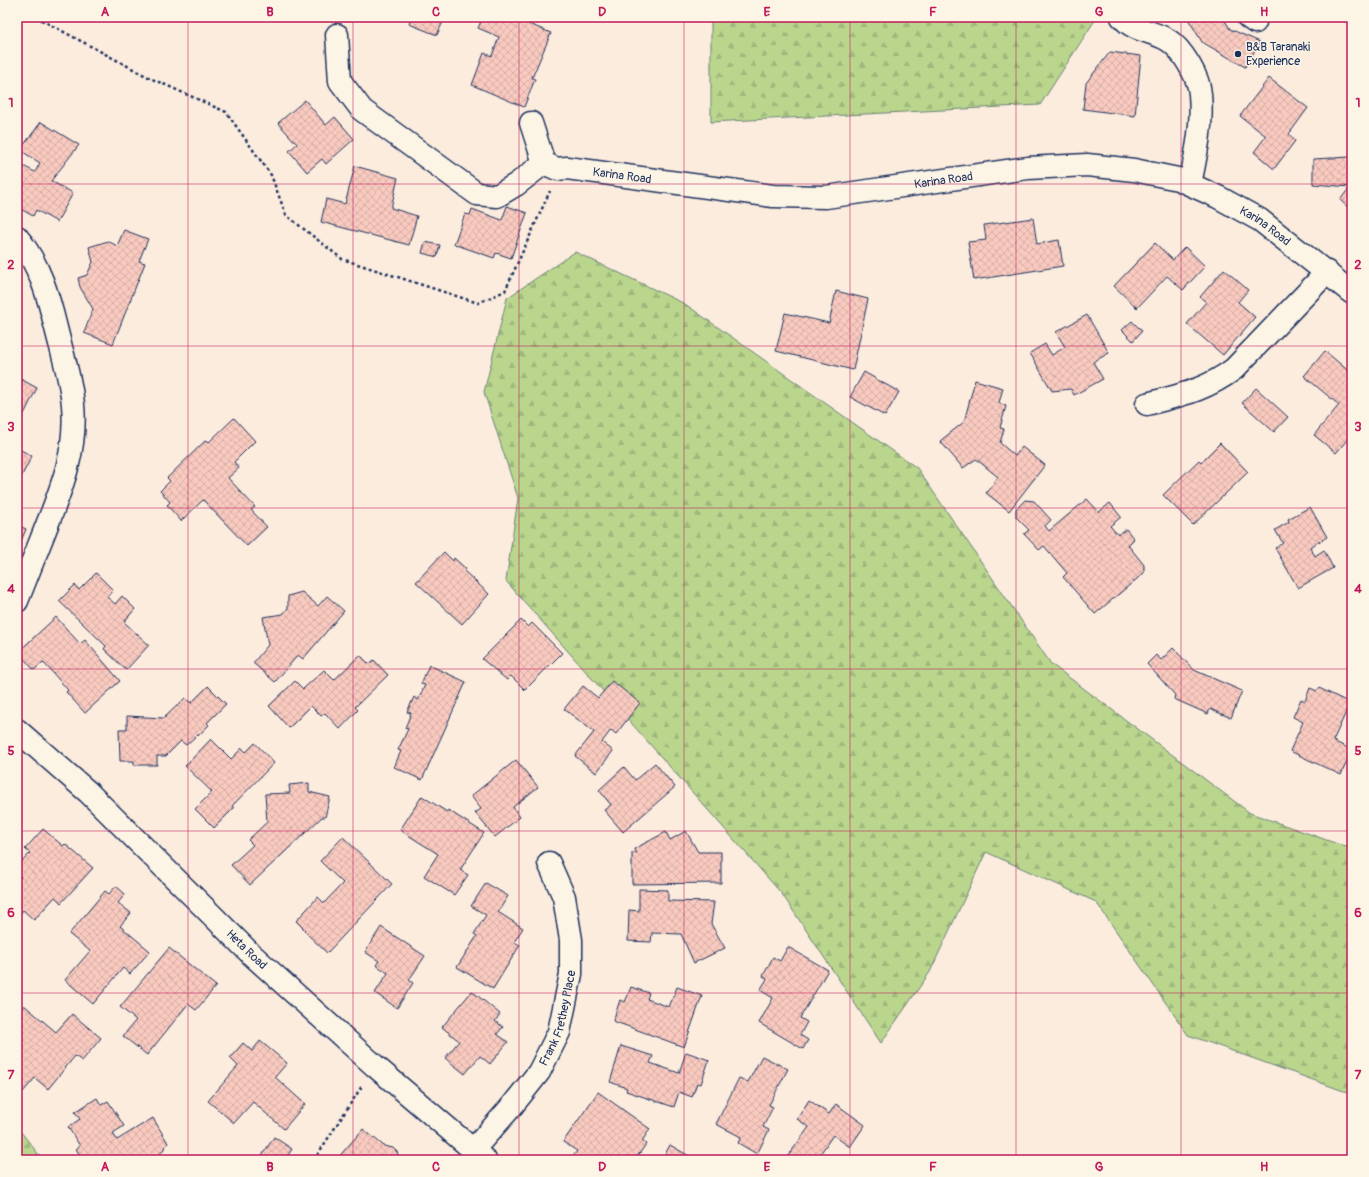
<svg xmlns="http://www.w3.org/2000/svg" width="1369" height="1177" viewBox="0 0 1369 1177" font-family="Pangolin,sans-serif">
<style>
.forest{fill:url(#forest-firs);stroke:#6a8276}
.building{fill:url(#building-cross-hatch);stroke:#1b2f5e}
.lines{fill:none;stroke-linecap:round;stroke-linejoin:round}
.minor-casing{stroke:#1b2f5e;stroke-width:25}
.path{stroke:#1b2f5e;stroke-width:2.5;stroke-dasharray:3 3;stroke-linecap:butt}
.minor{stroke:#fcf5e5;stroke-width:22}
.grid{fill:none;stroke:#c2185b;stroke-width:1;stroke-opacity:0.55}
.poi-dot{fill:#1b2f5e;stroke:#fcf5e5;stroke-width:1.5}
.labels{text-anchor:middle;stroke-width:3;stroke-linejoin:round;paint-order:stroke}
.poi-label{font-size:12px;fill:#1b2f5e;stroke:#fcf5e5;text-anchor:start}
.street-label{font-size:12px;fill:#1b2f5e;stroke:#fcf5e5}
.neatline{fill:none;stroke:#c2185b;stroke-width:1.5}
.grid-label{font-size:13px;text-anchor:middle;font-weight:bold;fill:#c2185b}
</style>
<defs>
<pattern id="forest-firs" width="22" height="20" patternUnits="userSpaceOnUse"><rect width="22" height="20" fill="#bad68d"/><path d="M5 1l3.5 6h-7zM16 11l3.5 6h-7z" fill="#9fb87c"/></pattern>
<pattern id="building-cross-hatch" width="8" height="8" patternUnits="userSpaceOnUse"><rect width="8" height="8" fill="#f9cabf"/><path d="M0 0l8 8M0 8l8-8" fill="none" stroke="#d5aea7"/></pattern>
</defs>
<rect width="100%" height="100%" fill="#fbecdd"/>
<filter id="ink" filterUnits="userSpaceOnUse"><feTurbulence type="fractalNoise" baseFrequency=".025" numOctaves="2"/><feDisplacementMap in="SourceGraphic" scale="8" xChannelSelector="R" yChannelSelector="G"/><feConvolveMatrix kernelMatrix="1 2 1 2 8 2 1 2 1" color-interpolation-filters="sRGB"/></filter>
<g filter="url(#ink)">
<path class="forest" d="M711,17H1097L1040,105L711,122Z
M575,252L685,304L917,468L1051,664L1250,813L1352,849V1094L1188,1035L1096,902L986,852L930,972L881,1043L782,894L506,581L518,498L484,392L507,298Z
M17,1127L43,1160H17Z"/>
<path class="building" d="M412,17H445L437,35L409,24Z
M483,17H512L551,33L532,78L535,79L524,107L472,85L484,53L492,56L499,37L478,28Z
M1187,17H1223L1230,29L1260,42L1245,67L1202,42Z
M1110,52L1141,56L1135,116L1083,109L1086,83Z
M1269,78L1308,108L1289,134L1295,141L1274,169L1254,152L1266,136L1240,116Z
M305,100L326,125L335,117L354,139L326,164L322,159L307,172L289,151L297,144L278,123Z
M41,122L79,145L51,181L73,193L57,222L36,210L33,216L17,207V172L21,165L35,172L40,163L20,150Z
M1351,143H1352V211L1340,200L1350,187L1313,184V159L1350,157Z
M355,166L398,178L391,208L417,216L409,245L321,222L326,199L345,204Z
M507,206L527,213L511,258L496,253L494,258L454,244L465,214L470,215L472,209L502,220Z
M1033,218L1037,244L1059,240L1063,266L974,280L968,242L986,240L984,225Z
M124,230L148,239L139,261L145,263L113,344L84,333L93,309L80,287L78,278L87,275L93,262L89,247L108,241L117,246Z
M425,242L440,245L437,257L422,253Z
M1155,243L1173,260L1185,247L1205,266L1183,290L1167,276L1137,308L1114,286Z
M1224,269L1248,290L1238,302L1255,317L1223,355L1187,324L1206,302L1200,297Z
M836,291L868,299L853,370L776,351L785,313L829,323Z
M1087,315L1109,353L1093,362L1103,379L1074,395L1071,389L1052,391L1030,353L1045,344L1052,355L1065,347L1056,332Z
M1132,321L1142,331L1133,341L1122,330Z
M1325,351L1352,374V434L1336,453L1314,435L1339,405L1304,376Z
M864,372L899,392L885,416L850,397Z
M17,377L37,388L23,416L17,413Z
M975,380L1003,388L999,403L1006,406L1000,428L1004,429L1000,443L1015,456L1022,447L1045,465L1009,511L986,493L998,477L976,459L963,468L940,441L964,422Z
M1256,388L1288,417L1274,432L1242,403Z
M17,413L23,417L17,429Z
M234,418L255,441L234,462L239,468L228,478L255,507L251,510L267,527L247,546L203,500L181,521L167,505L170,502L160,491L170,481L167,478L206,440L209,442Z
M1220,443L1248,472L1193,525L1163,495L1199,460L1201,462Z
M17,448L32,456L18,483H17Z
M1087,499L1099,512L1110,503L1121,517L1110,526L1118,535L1126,529L1134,539L1128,545L1144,565V573L1095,614L1063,577L1067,573L1044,546L1039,550L1024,534L1029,530L1016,517V509L1025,500L1034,501L1051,520L1045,526L1049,531Z
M1310,507L1327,537L1310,547L1315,556L1324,550L1333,568L1298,588L1275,548L1283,543L1275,530L1289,522L1288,519Z
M17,525L26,529L17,551Z
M444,552L453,561L454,558L466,569L464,571L489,594L462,624L416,582Z
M96,573L113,590L107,597L115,604L122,596L135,609L124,622L149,645L126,670L104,649L106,646L59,601L75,585L79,590Z
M302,592L318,606L327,596L344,611L303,659L298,655L275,682L253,663L268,645L263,617L283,614L288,608V596Z
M56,617L80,644L85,640L120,681L85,713L66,692L68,690L43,662L34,670L18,652Z
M521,620L528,627L532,623L562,653L525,690L511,676L507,680L482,659Z
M1173,648L1194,670L1242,691L1231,718L1210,709L1208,714L1174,699L1175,695L1147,664L1156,655L1161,660Z
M360,655L369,664L374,660L388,675L355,707L358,710L340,729L325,713L321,716L311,706L289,728L269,706L295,681L303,689L324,670L334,680Z
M429,665L466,682L422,780L394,767L401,751L398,750L408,729L405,728L411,713L407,712L414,697L418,700L425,685L421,684Z
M612,681L640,703L616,734L611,730L602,742L613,751L596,773L575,756L594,732L564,709L583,686L598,698Z
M208,686L226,704L207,723L209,725L198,736L197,735L186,745L181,741L166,756H157V765H134V761H120L119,729H127V716L164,718L185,698L191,703Z
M1310,688L1317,691L1319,688L1350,703L1333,741L1352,750L1341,775L1290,751L1303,722L1293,717L1301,699L1305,701Z
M211,739L231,759L242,748L246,752L255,743L274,763L232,806L234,808L214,828L195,809L212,792L185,766Z
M516,760L538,787L513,807L520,817L495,837L475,813L481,809L471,796Z
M655,763L675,787L623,832L604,810L611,805L599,790L624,767L635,780Z
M309,783V792L330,797L325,817H322L250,885L231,865L253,845L248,840L267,822L265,794L290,793L289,785Z
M422,796L447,812L448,810L484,833L460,870L468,875L454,895L424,876L438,854L400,830Z
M43,829L63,846L65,844L93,868L61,903L55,897L34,920L23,910L20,914L17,911V882L21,877L17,874V867L30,853L25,849Z
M686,831L698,852H721V883L632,884V853H637L634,849L666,832L670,840Z
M343,837L392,884L327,953L304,931L305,930L296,921L318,897L324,903L343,883L320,861Z
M486,883L508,896L498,912L523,928L514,942L520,945L493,989L457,967L477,936L474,934L486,915L471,906Z
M116,886L125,894L118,903L131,913L120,926L150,951L130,974L123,968L93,1004L65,980L90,951L69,934L105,891L109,894Z
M639,889L668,890V901L714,902L711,924L725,948L694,963L681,934L652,933L651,942L628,941L629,910L639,911Z
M381,927L425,956L409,980L413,983L397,1008L375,993L388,973L376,965L379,961L365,952Z
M788,947L828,970L800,1018L807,1022L800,1035L808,1040L803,1049L759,1023L773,998L760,990L767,979L763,976L773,957L780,961Z
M169,948L216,986L196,1010L188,1004L147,1055L123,1036L136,1020L120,1007Z
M631,987L649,993L647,999L669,1007L677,987L702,996L684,1047L613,1021L620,1000L625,1002Z
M472,991L500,1014L495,1021L503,1027L497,1034L508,1042L490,1064L480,1056L465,1074L445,1058L459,1041L442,1027Z
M24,1005L56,1032L72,1014L101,1038L82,1061L75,1056L48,1089L35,1078L23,1092L17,1087V1014Z
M260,1041L287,1063L275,1077L305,1104L284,1129L253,1102L234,1123L208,1101L238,1066L230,1058L243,1043L252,1051Z
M621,1046L653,1056L650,1063L679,1073L686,1052L709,1060L701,1084L697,1083L692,1097L679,1092L674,1107L626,1091L627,1088L610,1082Z
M762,1056L788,1069L769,1105L773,1107L763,1127L769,1130L757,1154L738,1143L741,1137L716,1124L739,1078L748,1082Z
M598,1092L650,1129L642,1141L646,1144L635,1160L571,1159L577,1151L563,1142Z
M97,1098L101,1105L108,1101L124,1126L113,1133L117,1140L153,1118L168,1143L156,1160L148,1158L145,1160H83L76,1149L80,1146L68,1127L80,1119L75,1112Z
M809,1100L829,1114L836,1104L865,1125L850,1147L833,1135L816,1160H788L786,1159L809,1127L797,1119Z
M363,1129L384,1146L393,1148L397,1152L400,1160H336Z
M274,1137L292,1149L285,1160H259Z
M670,1145L696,1160H662Z"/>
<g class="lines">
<g class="minor-casing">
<g id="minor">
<path d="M1122,17C1133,31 1153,31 1168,40C1182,49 1199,77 1200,94C1203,124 1196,155 1190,184"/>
<path d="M1248,17L1255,22"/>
<path d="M337,35L340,81L362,110L477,194L497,196L517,184L544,163"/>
<path id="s1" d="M531,123L544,163L557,169L567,168L773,196L826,197L1028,168L1087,165L1134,170L1178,179L1218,197L1260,220L1352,293"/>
<path d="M17,237C39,263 48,295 56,328C62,353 71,379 73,405C77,448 63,485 47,525C37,550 27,576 17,601"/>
<path d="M1147,404C1181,395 1206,390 1234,369L1327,272"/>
<path id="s2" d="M17,730L88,792L251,954L375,1066L485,1160"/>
<path id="s3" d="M473,1150L512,1106L539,1072L559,1032L571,974V940L564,897L549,863"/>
</g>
</g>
<path class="path" d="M36,17L150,78L226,112L271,175L286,215L342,259L478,303L505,291L550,191
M314,1160L362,1086"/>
<use href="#minor" class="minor"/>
</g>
</g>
<path class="grid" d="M188,17V1160M353,17V1160M519,17V1160M684,17V1160M850,17V1160M1016,17V1160M1181,17V1160M17,184H1352M17,346H1352M17,508H1352M17,669H1352M17,831H1352M17,993H1352"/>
<circle class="poi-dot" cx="1238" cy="54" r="4"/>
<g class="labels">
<g class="poi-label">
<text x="1246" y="51">B&amp;B Taranaki<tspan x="1246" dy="14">Experience</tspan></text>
</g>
<g class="street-label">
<text dy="4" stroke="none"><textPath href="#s1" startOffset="122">Karina Road</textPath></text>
<text dy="4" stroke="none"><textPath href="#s1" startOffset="446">Karina Road</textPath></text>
<text dy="4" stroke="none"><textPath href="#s1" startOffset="782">Karina Road</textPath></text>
<text dy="4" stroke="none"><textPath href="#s2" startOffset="318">Heta Road</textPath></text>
<text dy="4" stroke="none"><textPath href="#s3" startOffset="160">Frank Frethey Place</textPath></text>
</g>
</g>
<rect width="1369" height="1177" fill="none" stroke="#fcf5e5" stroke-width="44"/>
<rect x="22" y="22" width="1325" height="1133" class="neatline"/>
<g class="grid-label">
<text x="105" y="16">A</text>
<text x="270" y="16">B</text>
<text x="436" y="16">C</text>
<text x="602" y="16">D</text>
<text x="767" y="16">E</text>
<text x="933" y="16">F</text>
<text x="1099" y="16">G</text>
<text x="1264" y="16">H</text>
<text x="11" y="107">1</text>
<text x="1358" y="107">1</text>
<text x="11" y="269">2</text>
<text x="1358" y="269">2</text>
<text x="11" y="431">3</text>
<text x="1358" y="431">3</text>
<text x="11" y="593">4</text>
<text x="1358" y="593">4</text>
<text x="11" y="755">5</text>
<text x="1358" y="755">5</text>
<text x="11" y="917">6</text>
<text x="1358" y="917">6</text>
<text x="11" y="1079">7</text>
<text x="1358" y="1079">7</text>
<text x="105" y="1171">A</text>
<text x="270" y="1171">B</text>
<text x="436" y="1171">C</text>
<text x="602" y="1171">D</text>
<text x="767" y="1171">E</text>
<text x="933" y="1171">F</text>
<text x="1099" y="1171">G</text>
<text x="1264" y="1171">H</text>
</g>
</svg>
